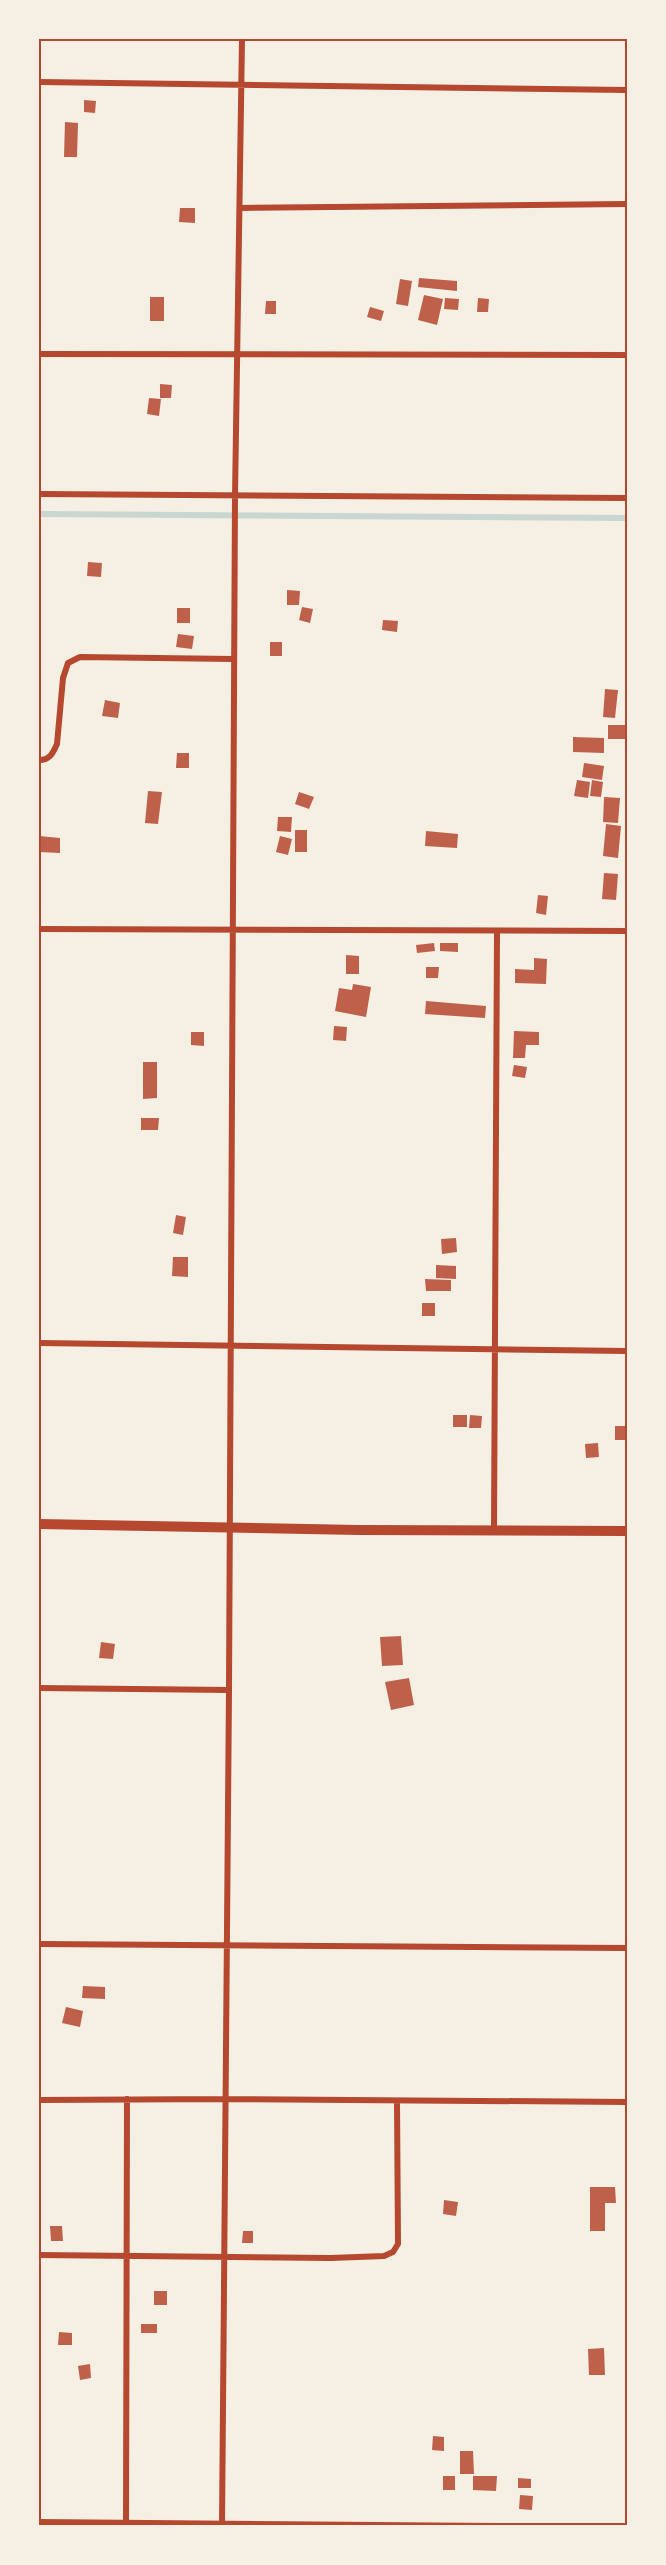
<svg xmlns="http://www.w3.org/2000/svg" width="666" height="2565" viewBox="0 0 666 2565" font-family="'Sofia Sans Condensed',sans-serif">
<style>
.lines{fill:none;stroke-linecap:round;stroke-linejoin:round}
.stream{stroke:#c9d6d2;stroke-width:6}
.building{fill:#bf614a}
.minor{stroke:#b5482f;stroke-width:6}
.tertiary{stroke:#b5482f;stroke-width:10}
.neatline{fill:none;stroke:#b5482f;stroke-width:2}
</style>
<rect width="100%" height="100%" fill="#f6efe4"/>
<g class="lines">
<path class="stream" d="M39,514L627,518"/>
</g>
<path class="building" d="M84,100L96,101L95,113L84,112Z
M65,122L78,123L77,157H64Z
M180,208H195V223L179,222Z
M419,278L457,281V291L418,287Z
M400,279L412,281L408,306L396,304Z
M424,295L443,299L437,325L418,320Z
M150,297H164V321H150Z
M445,298L459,299L458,310L444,309Z
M478,298L489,299L488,312H477Z
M266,301H276V314H265Z
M370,307L384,311L381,321L367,317Z
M160,384L172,385L171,398H160Z
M149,398L161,399L159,416L147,414Z
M88,562L102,563L101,577L87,576Z
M287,590L300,591L299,605H287Z
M302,607L313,609L310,623L299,620Z
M177,608H190V623H177Z
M383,620L398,621L397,632L382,630Z
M178,634L194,636L192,649L176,647Z
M270,642H282V656H270Z
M605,689L618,690L615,718L603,717Z
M105,700L120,703L118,718L102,716Z
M608,725H626V739H608Z
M573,737L604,738V753L573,752Z
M177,753H189V768H176Z
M584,763L604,766L602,780L582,777Z
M577,780L590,782L588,798L574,796Z
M592,780L603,782L601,797L590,796Z
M148,791L162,792L158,824L145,823Z
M299,792L314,797L309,809L295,804Z
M604,797L620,798L618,823L603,822Z
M278,817H292L291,832L277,831Z
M606,824L621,826L618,858L603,856Z
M295,830H307V852H295Z
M426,831L458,834L457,848L425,846Z
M39,836L60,838V853L39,852Z
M280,836L292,839L288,855L276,852Z
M604,873L618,874L616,900L602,899Z
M538,895L548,896L546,915L536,913Z
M434,943L435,951L417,953L416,945Z
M440,943H458V952L440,951Z
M346,955L359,956V974H346Z
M534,958L547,959L546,984L515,983V969L534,970Z
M426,967H439L438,978H426Z
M353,984L371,987L366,1017L335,1011L339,988L352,990Z
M426,1001L486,1006L485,1018L425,1014Z
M334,1026L347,1027L346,1041L333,1040Z
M514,1031L539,1032V1045H526L525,1058H513Z
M191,1032H204V1046L191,1045Z
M143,1062H157V1098L143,1099Z
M514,1065L527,1067L525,1078L512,1076Z
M141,1118H159L158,1130H141Z
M176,1215L186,1217L183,1235L173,1233Z
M456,1238L457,1252L442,1254L441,1239Z
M173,1257H188V1277L172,1276Z
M436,1265L456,1266V1279L436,1278Z
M425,1279L451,1280V1291H426Z
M422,1303H435V1316H422Z
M453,1415H467V1427H453Z
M470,1415L482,1416L481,1428H469Z
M615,1426H627V1440H615Z
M598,1443L599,1457L586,1458L585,1444Z
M401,1636L403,1665L382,1666L380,1637Z
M101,1642L115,1644L113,1659L99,1658Z
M409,1678L414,1705L391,1710L385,1682Z
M83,1986L105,1987V1999L82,1998Z
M66,2007L83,2011L80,2027L62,2023Z
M590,2187H615L616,2203H605V2231H590Z
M444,2200L458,2202L456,2216L443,2214Z
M50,2226H62L63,2241H51Z
M243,2231H253V2243H242Z
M154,2291H167V2305H154Z
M141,2324H157V2333H141Z
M59,2332L72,2333V2345H58Z
M604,2348L605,2375H589L588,2349Z
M90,2364L91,2378L80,2380L78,2366Z
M433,2436L444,2437V2451L432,2450Z
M460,2451H473L474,2474H460Z
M443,2476H455V2490H443Z
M473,2476H497L496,2491L473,2490Z
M518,2478L531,2479V2488H518Z
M520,2495L533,2496L532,2510L519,2509Z"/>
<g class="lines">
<path class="minor" d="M39,82L627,90
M240,208L627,204
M39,354L627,355
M39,494L627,498
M39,760C50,760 53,753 57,744L63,678L68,663L80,657L233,659
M39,929L627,931
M39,1343L627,1351
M494,1530L497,931
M39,1688L229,1690
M39,1944L627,1948
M39,2100L225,2099L627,2102
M39,2255L331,2258L384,2256L393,2252L398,2244L397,2101
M39,2522L496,2526
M126,2525L127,2099
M222,2526L229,1690L235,496L242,39"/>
<path class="tertiary" d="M39,1524L359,1530L627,1531"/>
</g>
<rect width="666" height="2565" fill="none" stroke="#f6efe4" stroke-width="81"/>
<rect x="40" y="40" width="586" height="2484" class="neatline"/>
</svg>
